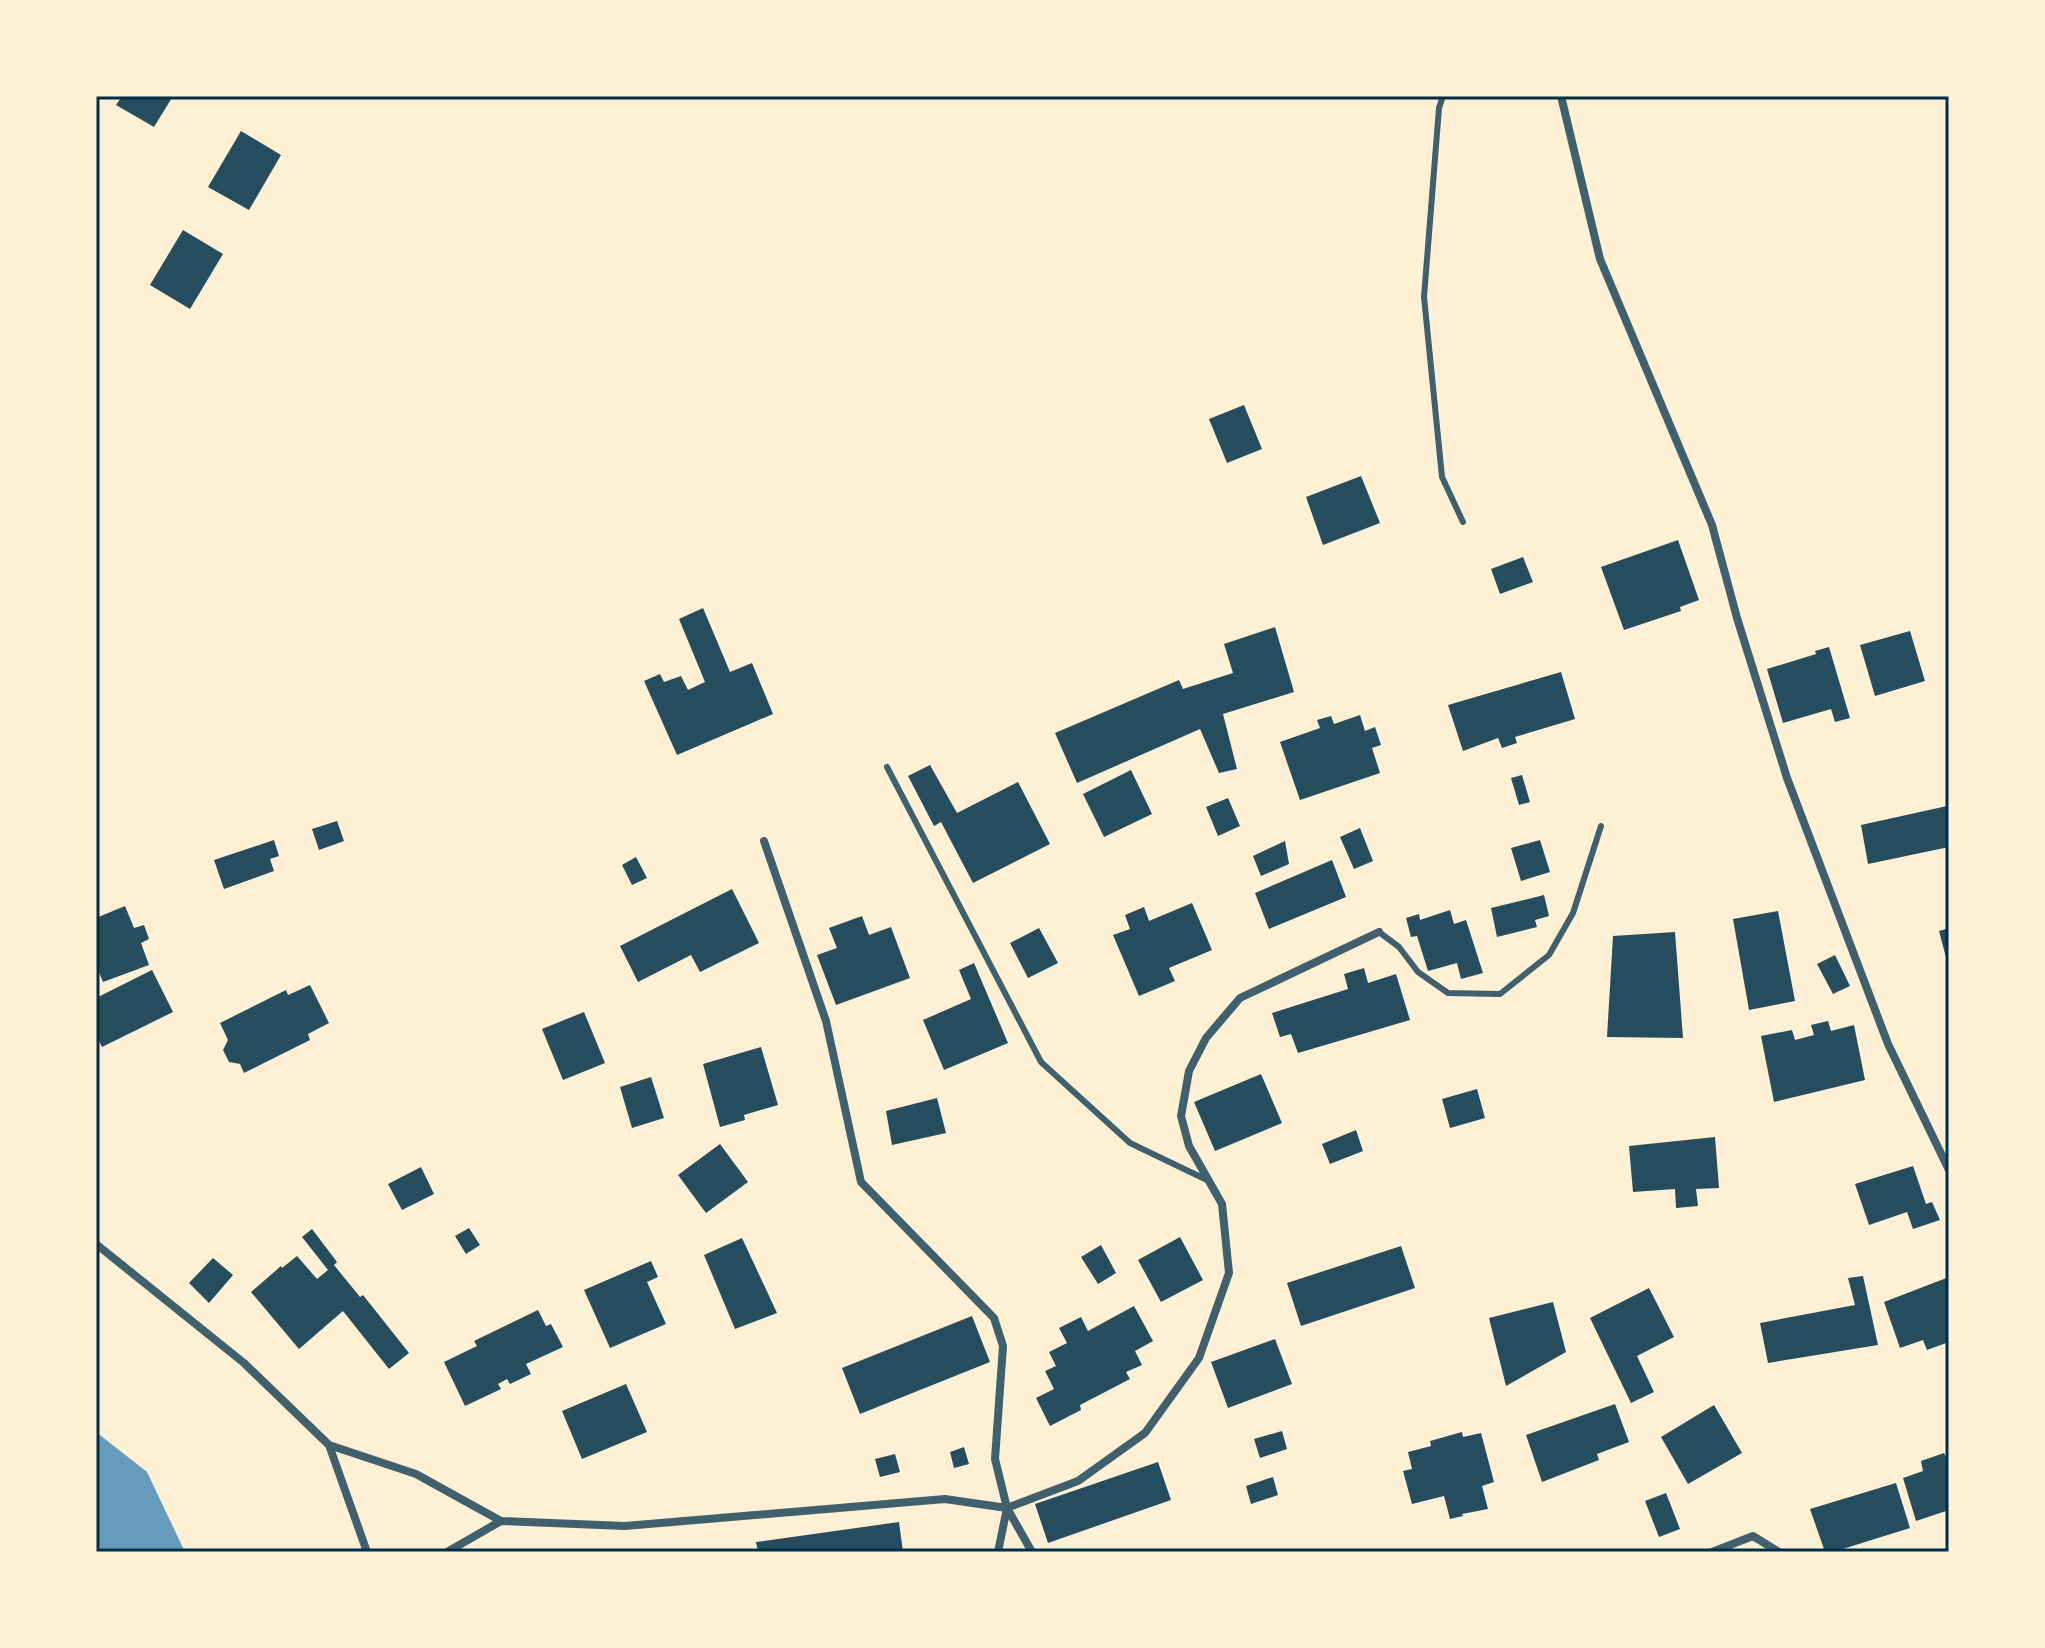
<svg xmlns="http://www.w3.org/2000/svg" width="2045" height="1648" viewBox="0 0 2045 1648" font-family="Mulish,sans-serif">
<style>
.water{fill:#669bbc}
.building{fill:#264d5e}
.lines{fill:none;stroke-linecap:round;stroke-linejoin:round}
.service{stroke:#3f606c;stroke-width:6}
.minor{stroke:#3f606c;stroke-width:8}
.neatline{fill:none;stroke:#003049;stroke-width:3}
</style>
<rect width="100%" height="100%" fill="#fdf0d5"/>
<path class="water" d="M96,1432L147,1472L185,1552H104L96,1545Z"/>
<path class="building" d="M122,96H173L154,127L116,105Z
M241,131L281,155L249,210L208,187Z
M183,230L223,254L190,309L150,285Z
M1244,405L1262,449L1227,463L1209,419Z
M1361,476L1380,523L1323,545L1306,497Z
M1678,540L1699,600L1680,607L1681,611L1624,630L1601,567Z
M1523,557L1533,582L1500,594L1491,569Z
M703,608L730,672L752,663L773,714L677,755L644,681L660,674L664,682L681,676L688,690L705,682L679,619Z
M1275,627L1294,692L1223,714L1237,769L1219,773L1200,729L1077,783L1055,733L1179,680L1183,689L1233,673L1224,644Z
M1910,631L1925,681L1875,696L1860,645Z
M1829,647L1850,718L1835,722L1831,709L1783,723L1767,669L1816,654L1815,651Z
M1561,672L1575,719L1515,737L1517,743L1502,748L1498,738L1463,751L1448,705Z
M1360,715L1365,731L1375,727L1381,745L1372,748L1380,773L1300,800L1280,742L1320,728L1317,720L1331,716L1334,724Z
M930,765L957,813L1018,782L1050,844L973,883L941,822L934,826L908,776Z
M1131,770L1152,814L1104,837L1083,794Z
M1522,775L1530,802L1519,805L1511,778Z
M1228,798L1240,826L1218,836L1206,807Z
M1947,806L1949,847L1868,864L1861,825Z
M337,821L344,841L319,850L312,829Z
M1360,828L1373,861L1354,869L1340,837Z
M274,840L279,856L270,859L274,871L224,889L214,860Z
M1540,840L1550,872L1521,881L1511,848Z
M1285,841L1289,864L1261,876L1253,856Z
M636,857L647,878L632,885L622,865Z
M1332,860L1346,897L1269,929L1255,893Z
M732,889L759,943L700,972L691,955L638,982L620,946Z
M1544,895L1549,916L1535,920L1537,927L1497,937L1491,908Z
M1192,903L1212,950L1169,968L1175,981L1139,996L1113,935L1130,929L1125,915L1144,907L1149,921Z
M125,906L134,928L144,925L149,939L141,943L149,965L103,982L96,965V918Z
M1450,910L1454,924L1466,920L1483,973L1461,979L1457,963L1428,971L1417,936L1411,937L1406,918L1419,914L1420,920Z
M1778,911L1795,1001L1749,1010L1733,919Z
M862,916L869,935L891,927L910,978L836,1005L817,955L837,948L829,928Z
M1039,928L1058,963L1028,978L1010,943Z
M1949,928V965H1948L1939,931Z
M1675,932L1683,1038L1607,1037L1613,936Z
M1835,955L1850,986L1833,994L1817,964Z
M974,963L1008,1043L944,1070L923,1020L971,999L959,970Z
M1364,968L1368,983L1396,974L1410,1020L1298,1053L1291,1034L1280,1037L1272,1013L1348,989L1344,974Z
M152,970L173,1012L102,1047L96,1035V998Z
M310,985L329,1023L308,1034L310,1040L244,1073L240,1064L229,1062L223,1050L228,1040L220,1023L286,990L288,995Z
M584,1012L605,1063L563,1080L542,1029Z
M1828,1021L1831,1031L1854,1025L1865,1080L1774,1102L1761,1036L1792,1030L1795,1040L1814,1035L1811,1025Z
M761,1047L778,1105L744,1115L745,1120L720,1127L703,1064Z
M1261,1074L1282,1123L1215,1151L1194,1102Z
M651,1077L664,1118L632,1128L620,1087Z
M1477,1089L1485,1118L1450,1128L1442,1099Z
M937,1098L946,1133L892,1145L886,1111Z
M1356,1130L1363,1151L1330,1164L1322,1144Z
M1715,1137L1719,1188L1696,1189L1698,1206L1676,1208L1675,1189L1633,1192L1629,1146Z
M720,1144L748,1182L706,1213L678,1175Z
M1913,1166L1926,1204L1932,1202L1940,1220L1913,1229L1907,1212L1869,1225L1855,1184Z
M421,1167L434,1194L402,1210L388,1184Z
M469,1228L480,1245L466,1254L455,1236Z
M312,1229L337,1262L334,1265L360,1297L363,1295L409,1353L389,1369L343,1311L299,1349L251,1292L281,1266L282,1268L297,1256L317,1279L328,1270L302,1237Z
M1180,1237L1203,1280L1161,1302L1138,1260Z
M742,1238L777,1313L735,1329L704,1255Z
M1101,1245L1116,1273L1098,1284L1081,1257Z
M1401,1246L1415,1288L1301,1326L1287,1283Z
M213,1258L233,1275L209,1303L189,1283Z
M651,1261L658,1277L647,1282L666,1324L610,1348L584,1290Z
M1863,1276L1878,1345L1768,1363L1760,1323L1855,1305L1848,1278Z
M1949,1277V1342L1927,1350L1923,1340L1900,1348L1884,1302Z
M1649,1288L1674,1337L1637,1356L1654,1392L1631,1403L1590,1318Z
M1553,1302L1566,1352L1506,1386L1489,1318Z
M1134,1306L1153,1341L1135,1351L1142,1365L1126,1372L1130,1379L1080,1405L1081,1410L1050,1426L1036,1398L1054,1389L1045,1371L1056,1366L1049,1352L1067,1343L1059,1328L1081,1317L1088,1331Z
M538,1310L546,1326L551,1324L563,1347L526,1364L531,1374L510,1384L507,1379L498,1384L501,1389L465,1406L444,1362L477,1346L474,1341Z
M972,1316L990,1362L860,1414L842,1368Z
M1275,1339L1292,1384L1228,1408L1211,1362Z
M626,1384L647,1432L582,1459L562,1411Z
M1615,1404L1629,1442L1597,1454L1599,1460L1542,1482L1526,1435Z
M1714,1405L1742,1453L1688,1484L1661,1437Z
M1282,1431L1287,1449L1260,1458L1254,1439Z
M1462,1432L1463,1437L1481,1433L1494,1482L1482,1486L1488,1509L1462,1514L1463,1516L1450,1519L1444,1496L1412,1504L1403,1471L1412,1469L1408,1452L1431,1446L1430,1441Z
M964,1447L969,1464L954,1468L950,1452Z
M1944,1453L1949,1464V1510L1916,1521L1903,1478L1923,1471L1921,1461Z
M895,1454L900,1472L880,1477L875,1459Z
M1158,1462L1171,1500L1048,1543L1035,1504Z
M1273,1477L1278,1495L1251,1504L1246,1486Z
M1896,1483L1910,1528L1833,1552H1825L1810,1509Z
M1666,1493L1680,1529L1659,1537L1645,1501Z
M899,1522L903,1552H758L756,1542Z"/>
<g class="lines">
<path class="service" d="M1443,96L1439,108L1424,297L1442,477L1463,522
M887,767L1041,1062L1130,1143L1207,1180
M1379,932L1399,947L1418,972L1448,993L1500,994L1549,955L1573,913L1601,826"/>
<path class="minor" d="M1561,96L1600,259L1712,525L1737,618L1787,778L1888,1044L1949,1170
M764,841L826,1021L861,1182L994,1318L1003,1346L995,1459L1007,1508
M96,1244L244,1363L329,1445L416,1474L501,1521L625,1526L945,1499L1007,1508L1032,1552
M329,1445L367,1552
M447,1552L501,1521
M998,1552L1007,1508L1078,1481L1145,1433L1199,1358L1229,1273L1222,1204L1189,1146L1181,1116L1189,1071L1206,1038L1240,998L1379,932
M1712,1552L1753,1536L1779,1552"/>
</g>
<rect width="2045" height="1648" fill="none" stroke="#fdf0d5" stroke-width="196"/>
<rect x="98" y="98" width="1849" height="1452" class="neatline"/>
</svg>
